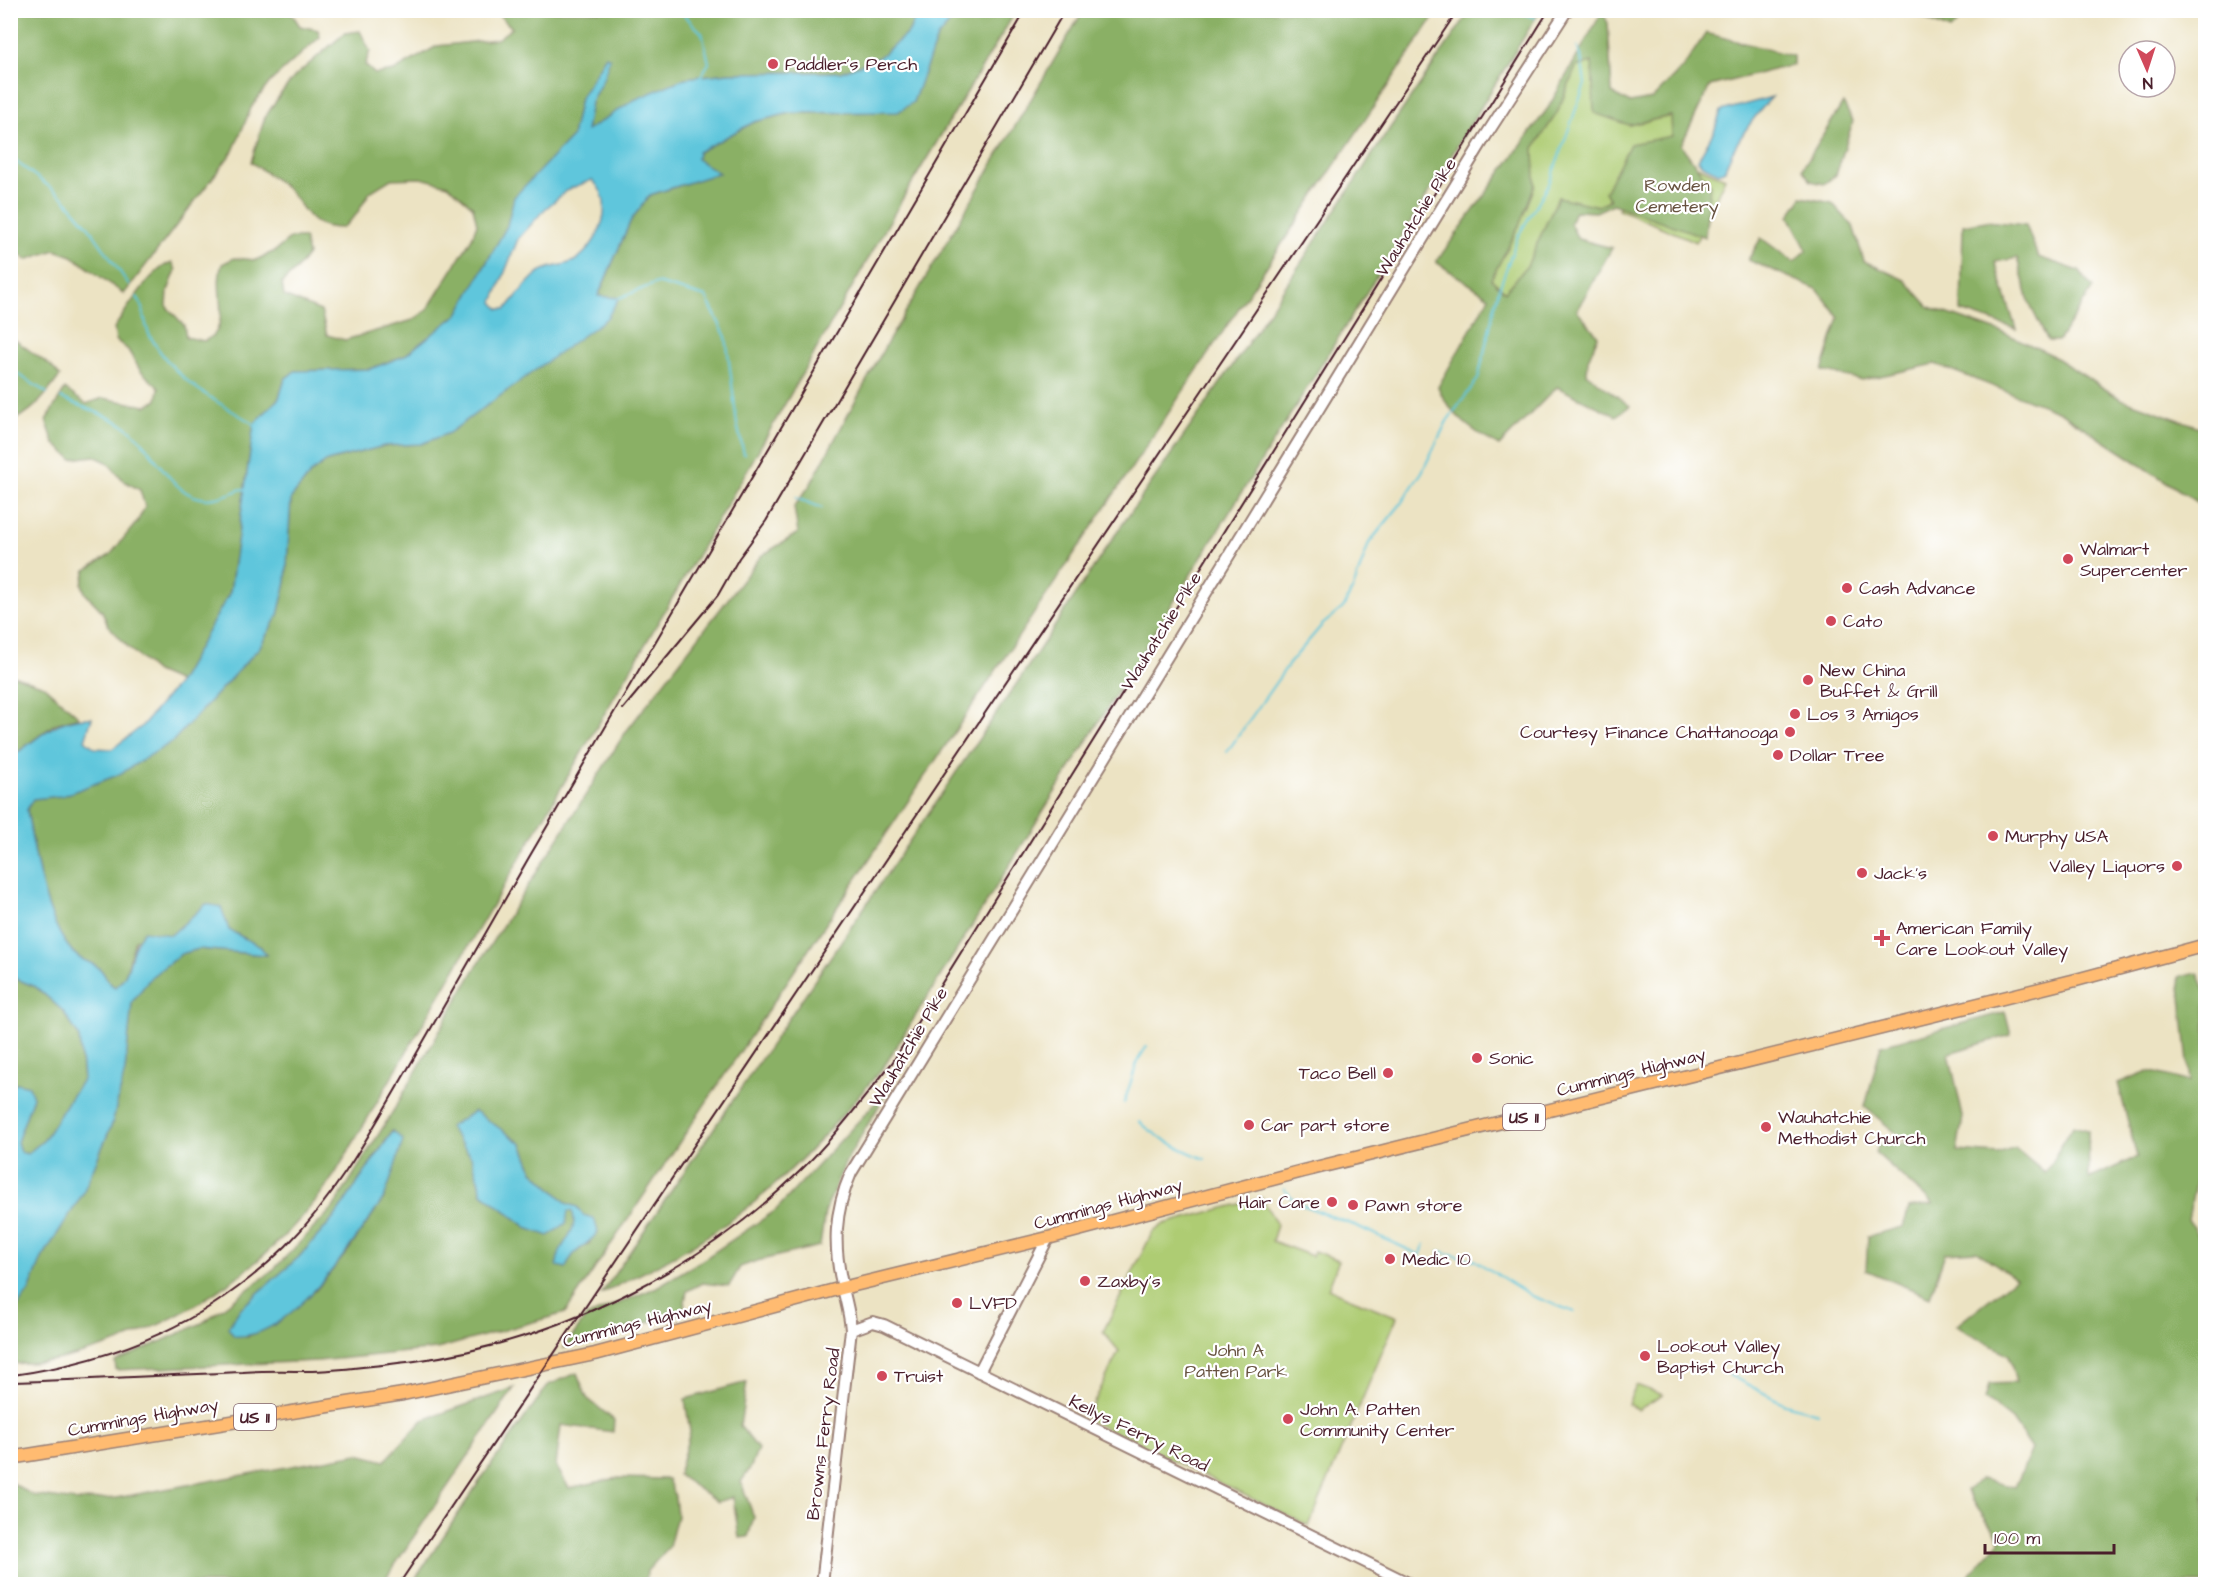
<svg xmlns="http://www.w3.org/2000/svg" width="2216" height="1595" viewBox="0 0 2216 1595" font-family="'Architects Daughter',sans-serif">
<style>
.green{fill:#aecc73;stroke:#7c764f;stroke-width:1.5}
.forest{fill:#8ab065;stroke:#6a6848;stroke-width:1.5;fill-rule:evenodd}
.water{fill:#5fc6dc;stroke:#547284;stroke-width:1.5;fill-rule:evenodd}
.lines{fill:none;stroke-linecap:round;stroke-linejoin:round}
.stream{stroke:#5fc6dc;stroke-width:2}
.minor-casing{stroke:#9b8177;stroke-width:14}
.major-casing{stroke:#9b8177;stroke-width:15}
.minor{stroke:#fff;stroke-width:10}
.major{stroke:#ffbb71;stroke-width:12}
.rail{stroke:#4a1f2b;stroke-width:2}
.poi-dot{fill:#d1495b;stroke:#fff;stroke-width:2}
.labels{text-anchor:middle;stroke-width:4.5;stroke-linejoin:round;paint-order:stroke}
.shield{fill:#fff;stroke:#80626b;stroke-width:1.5}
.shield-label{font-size:16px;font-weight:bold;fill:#4a1f2b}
.poi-label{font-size:18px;fill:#4a1f2b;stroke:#fff;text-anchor:start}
.park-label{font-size:18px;fill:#685341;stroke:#fff}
.street-label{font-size:18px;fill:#4a1f2b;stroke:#fff}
</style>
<rect width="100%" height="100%" fill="#fff"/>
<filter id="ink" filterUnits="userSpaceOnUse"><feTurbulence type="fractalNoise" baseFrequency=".0167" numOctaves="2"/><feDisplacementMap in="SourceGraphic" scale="12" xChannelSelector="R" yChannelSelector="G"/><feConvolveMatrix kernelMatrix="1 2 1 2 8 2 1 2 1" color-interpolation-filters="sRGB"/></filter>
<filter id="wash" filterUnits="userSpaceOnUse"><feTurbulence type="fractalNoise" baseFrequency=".008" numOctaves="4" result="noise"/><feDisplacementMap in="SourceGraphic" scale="24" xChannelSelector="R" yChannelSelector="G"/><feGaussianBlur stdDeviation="1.35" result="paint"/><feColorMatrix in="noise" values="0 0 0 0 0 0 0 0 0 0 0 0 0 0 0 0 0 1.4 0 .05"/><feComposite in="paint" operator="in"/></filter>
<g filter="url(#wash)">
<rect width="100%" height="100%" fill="#ece3c3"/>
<path class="green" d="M1592,62L1629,125L1672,116V136L1617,171L1605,192L1611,199L1598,206L1558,197L1527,266L1506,292L1491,279L1519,226L1535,185L1533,148L1557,113L1576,67Z
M1651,153L1685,161L1725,178L1696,242L1618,209Z
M1262,1198L1277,1225L1272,1241L1312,1256L1314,1251L1339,1260L1328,1289L1397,1317L1309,1526L1086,1419L1119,1351L1103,1332L1152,1233L1164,1224Z
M1636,1385L1663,1395L1638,1410L1628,1404Z"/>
<path class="forest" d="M11,10L290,11L300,26L318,30L320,37L270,82L252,106L233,151L124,294L72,256L55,250L26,260L11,245Z
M495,11H918L909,32L878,58L841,72L729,73L685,78L586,131L591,102L603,79L580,98L572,137L515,197L507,226L458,314L404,356L370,369L295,371L285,379L279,398L254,424L230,592L179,682L156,672L128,647L108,625L102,611L85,593L82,584L86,570L110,555L137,522L145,507L140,490L124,481L107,462L94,456L72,459L54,443L46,420L65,389L86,404L103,398L146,406L157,400L159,388L140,370L128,350L116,340L114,328C127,309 151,269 172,262L176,270L168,291L167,307L184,325L186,337L204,341C208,339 214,336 216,332C227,313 214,286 222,264L234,258L256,260L275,251L291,238H304L308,254L297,269L282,283L284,296L321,311L327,335L345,340L413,320L427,310L471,240L477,224L473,207L448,185L421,178L391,179L370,192L356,215L342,228C304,228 308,208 286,188C276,179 263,171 251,162L265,117L282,92L295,76L345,33L360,31L370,51L365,65L375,74L394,71L437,46L497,39L512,28Z
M960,11H1016L906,193L742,479L335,1174C270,1270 169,1335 56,1360C41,1363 25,1363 11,1364L10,1316L29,1291L42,1258L82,1195L112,1124L125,1071L132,1002L151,977L181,954L199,949L266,955L261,947L229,930L206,904L171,935L135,940L124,980L115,987C106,982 107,977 101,970C96,963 84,962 77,956C44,927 35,851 27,810L33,798L62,796L172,742L259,648L278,615L286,582L291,498L311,473L327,461L384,446L421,444L598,297L631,220L650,195L718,173L697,159L698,152L754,122L790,113L898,112L913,102L937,38Z
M1083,11H1438L565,1313L437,1349L318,1361L116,1370L115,1362L202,1323L271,1272L333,1208L395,1108L475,969L625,733L761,556L798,533L794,507L810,485L883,350ZM475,1111L522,1144L533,1171L568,1204L577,1207L582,1215L590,1243C578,1250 571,1254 566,1267C567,1258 567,1247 569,1238C573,1226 578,1224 572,1211L568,1210L529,1229L482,1193L472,1158ZM392,1131L384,1198L348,1251L316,1290L272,1326L246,1337L240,1309L299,1257L334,1218Z
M1470,11H1540L1426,197L885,1065C844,1114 801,1165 751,1205C705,1242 653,1268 601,1294L1019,680L1113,538L1244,349L1390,128Z
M1921,11V10L1970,11L1950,30L1919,16Z
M1602,12L1608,23L1612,93L1630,103L1652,99L1684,66L1706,33L1793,56V65L1710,86L1681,145L1710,185L1705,237L1613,204L1596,212L1575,211L1570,223L1578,239L1612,248L1577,310L1598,336L1588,360L1587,374L1630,406L1616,416L1557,387L1499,446C1474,432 1449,415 1438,387L1489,297L1436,262L1548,108ZM1592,62L1594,113L1629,125L1671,116L1672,136L1630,144L1605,192L1610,200L1598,206L1558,197L1527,266L1505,292L1491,279L1519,226L1535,185L1534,148L1557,113L1576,67Z
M1843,103L1853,121L1836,175L1824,184L1811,181L1802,169Z
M1802,197L1832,203L1853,226L1864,261L1905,280L1929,307L2009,335L2048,353L2121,399L2205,429V507L2060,412L1935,364L1862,380L1822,371L1839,317L1817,289L1748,260L1761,238L1794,262L1807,250L1789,216Z
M1986,221L2026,225L2038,257L2079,271L2093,288L2058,341H2048L2030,305L2017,258L1995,262L2016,329L1961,311L1963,225Z
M11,337L51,366L60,376C45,396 34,412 11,421Z
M10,674L44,686L79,717L55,724L11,757Z
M2198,973L2206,991V1163L2199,1165L2188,1219L2206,1250L2205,1584H1961L2001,1540L1966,1491L1981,1479L2015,1487L2032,1449L2012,1420L1985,1399L1989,1384L2016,1383L2009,1355L1956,1326L2016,1278L1976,1251L1945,1253L1930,1297L1866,1270L1868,1236L1903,1227L1909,1208L1933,1204L1875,1152L1879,1144H1909L1865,1107L1881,1045L2005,1012L2011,1035L1949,1053L1963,1117L1957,1151L1998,1154L2015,1148L2045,1173L2073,1126L2088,1130L2089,1179L2137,1157L2118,1083L2148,1071L2190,1082L2179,977Z
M14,978L36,987L63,1011L79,1036L83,1079L44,1140L27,1154L20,1152L17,1142L33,1097L17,1083L11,1087L10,979Z
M901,1069L846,1161L825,1212L820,1246L757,1261L740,1267L729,1286L702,1283L687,1291L683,1312L564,1348L586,1317L655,1288L701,1261L776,1210L878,1100Z
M577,1373L587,1398L614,1420L613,1432L561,1425L556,1466L569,1488L617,1478L668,1479L675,1497L677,1516L669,1547L647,1571L646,1584H412L479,1482L548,1385Z
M747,1382L740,1426L758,1449L751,1467L741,1482L754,1517L748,1537L739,1538L733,1497L718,1502L678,1475L690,1432L685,1399Z
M514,1388L382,1584H11V1482L32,1495L77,1501L116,1498L358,1454L385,1461L423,1420Z"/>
<path class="water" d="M918,11H960L937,38L913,102L898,112L790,113L754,122L698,152L697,159L719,173L650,195L631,220L598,296L619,298L607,318L449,433L421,444L384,446L327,461L311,473L291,498L286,582L278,615L259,648L172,742L118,775L62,796L33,799L27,810C34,850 45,928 77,956C84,962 96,963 101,970C107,977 106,982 115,987C134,973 127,949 144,931L171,935L206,904L221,907L229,930L261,947L266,955L199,949L181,954L151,977L132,1002L125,1071L112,1124L82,1195L42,1258L29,1291L11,1316V1087L17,1083L29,1086L33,1097L17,1142L20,1152L27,1154L44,1140L83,1078L79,1036L63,1011L36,987L14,978L11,979V757C39,739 55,716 92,718L85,740L95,748L112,749L141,727L179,682L230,592L254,424L279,398L285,379L295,371L370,369L404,356L458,314L507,226L514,197L572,137L580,98L606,56L610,58L603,79L591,102L586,131L634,100L685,78L729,73L841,72L878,58L909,32ZM592,180C617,202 600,243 576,260C565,267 547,265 537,274C525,284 516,298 506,309H499L493,302L518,239L545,209L569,189Z
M1772,97C1756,114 1731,147 1725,170L1719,173L1702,165L1698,160L1715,129L1721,111Z
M475,1111L522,1144L533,1171L568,1204L577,1207L583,1215L594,1218L598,1232C586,1248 572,1249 566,1268L557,1266C556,1244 581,1233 572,1211H568L566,1223L549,1236L529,1229L482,1193L472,1158L449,1127Z
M393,1131L403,1140C397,1159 392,1179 384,1197C379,1206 372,1215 366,1224C341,1261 284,1341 234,1336L228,1328L240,1309L299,1257L334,1218Z"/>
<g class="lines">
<path class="stream" d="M679,10L702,33L709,63L699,79
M1515,10L1535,18
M10,157L63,197L88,226L129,285
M137,297C146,308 143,323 150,336C176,382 211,398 254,424
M619,298L657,283L706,297L726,337L737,424L744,454
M10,369L47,393
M61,398C81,407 106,414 125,426C156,446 172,506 215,498C224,497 233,492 242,489L246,490
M796,498L822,508
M1227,752L1288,665L1322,625L1343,608L1354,586L1369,543L1400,505L1422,472L1447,421L1478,379L1498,292L1518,236L1549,184L1585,84L1581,56L1577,46
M1124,1103L1138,1060L1147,1046
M1140,1122C1158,1139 1182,1150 1205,1159
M1284,1189L1297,1203L1359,1227L1420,1255L1425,1244
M1439,1251L1474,1260L1532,1296L1574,1312
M1729,1375L1785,1404L1818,1413"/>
</g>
</g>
<g filter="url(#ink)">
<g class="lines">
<g class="minor-casing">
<path id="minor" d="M851,1330L873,1322L884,1325L1410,1584
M979,1372L1048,1238
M822,1584L851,1330C850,1315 846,1302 843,1288C833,1247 834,1212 851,1173L1485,137L1567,10"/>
</g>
<g class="major-casing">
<path id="major" d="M10,1458L403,1394L595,1354L842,1288L1048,1238L1303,1171L2076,980L2206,945"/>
</g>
<use href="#minor" class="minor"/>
<use href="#major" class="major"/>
<path class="rail" d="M623,709L718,595L739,558L766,521L1065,10
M13,1375C119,1360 209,1322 286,1246C338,1194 373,1128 410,1065C449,997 488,928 528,859C694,576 860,293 1026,10
M10,1382C88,1380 165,1375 243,1372C266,1370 289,1371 312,1371C346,1370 381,1365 415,1361C558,1341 696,1272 799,1172C833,1139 862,1100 892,1063L1549,10
M399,1584L1458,10"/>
</g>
</g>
<g class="poi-dot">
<circle cx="773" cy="64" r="6"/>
<circle cx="2068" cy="559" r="6"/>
<circle cx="1847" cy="588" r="6"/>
<circle cx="1831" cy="621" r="6"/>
<circle cx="1808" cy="680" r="6"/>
<circle cx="1795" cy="714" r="6"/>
<circle cx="1790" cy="732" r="6"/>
<circle cx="1778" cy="755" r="6"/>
<circle cx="1993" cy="836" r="6"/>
<circle cx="2177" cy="866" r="6"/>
<circle cx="1862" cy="873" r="6"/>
<path d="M1879 929h6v6h6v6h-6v6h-6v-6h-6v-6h6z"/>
<circle cx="1477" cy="1058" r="6"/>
<circle cx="1388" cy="1073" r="6"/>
<circle cx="1249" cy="1125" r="6"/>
<circle cx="1766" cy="1127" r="6"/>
<circle cx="1332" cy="1202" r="6"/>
<circle cx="1353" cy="1205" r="6"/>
<circle cx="1390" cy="1259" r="6"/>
<circle cx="1085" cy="1281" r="6"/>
<circle cx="957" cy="1303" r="6"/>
<circle cx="1645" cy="1356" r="6"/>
<circle cx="882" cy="1376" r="6"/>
<circle cx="1288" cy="1419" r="6"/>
</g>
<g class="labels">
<g class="shield">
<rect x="1503" y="1104" width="42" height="26" rx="4.5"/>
<rect x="234" y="1404" width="42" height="26" rx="4.5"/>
</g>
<g class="shield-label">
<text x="1524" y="1123">US 11</text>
<text x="255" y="1423">US 11</text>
</g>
<g class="poi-label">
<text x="785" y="70">Paddler's Perch</text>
<text x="2080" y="555">Walmart<tspan x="2080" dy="21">Supercenter</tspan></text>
<text x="1859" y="594">Cash Advance</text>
<text x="1843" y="627">Cato</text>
<text x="1820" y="676">New China<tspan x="1820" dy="21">Buffet &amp; Grill</tspan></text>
<text x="1807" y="720">Los 3 Amigos</text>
<text x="1778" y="738" text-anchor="end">Courtesy Finance Chattanooga</text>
<text x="1790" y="761">Dollar Tree</text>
<text x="2005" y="842">Murphy USA</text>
<text x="2165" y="872" text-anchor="end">Valley Liquors</text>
<text x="1874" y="879">Jack's</text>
<text x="1896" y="934">American Family<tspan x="1896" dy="21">Care Lookout Valley</tspan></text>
<text x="1489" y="1064">Sonic</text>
<text x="1376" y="1079" text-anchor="end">Taco Bell</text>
<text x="1778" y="1123">Wauhatchie<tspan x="1778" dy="21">Methodist Church</tspan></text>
<text x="1261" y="1131">Car part store</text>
<text x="1320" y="1208" text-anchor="end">Hair Care</text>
<text x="1365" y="1211">Pawn store</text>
<text x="1402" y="1265">Medic 10</text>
<text x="1097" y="1287">Zaxby's</text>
<text x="969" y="1309">LVFD</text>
<text x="1657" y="1352">Lookout Valley<tspan x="1657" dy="21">Baptist Church</tspan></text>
<text x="894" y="1382">Truist</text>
<text x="1300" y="1415">John A. Patten<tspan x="1300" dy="21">Community Center</tspan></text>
</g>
<g class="park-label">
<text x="1677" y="191">Rowden<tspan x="1677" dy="21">Cemetery</tspan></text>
<text x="1236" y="1356">John A<tspan x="1236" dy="21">Patten Park</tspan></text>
</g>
<g class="street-label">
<text transform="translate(1416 217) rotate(-58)" y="6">Wauhatchie Pike</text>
<text transform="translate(1161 631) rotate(-58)" y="6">Wauhatchie Pike</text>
<text transform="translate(908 1047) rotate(-59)" y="6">Wauhatchie Pike</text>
<text transform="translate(1631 1072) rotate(-14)" y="6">Cummings Highway</text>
<text transform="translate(1108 1204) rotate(-15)" y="6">Cummings Highway</text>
<text transform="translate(637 1323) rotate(-14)" y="6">Cummings Highway</text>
<text transform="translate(143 1417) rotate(-10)" y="6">Cummings Highway</text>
<text transform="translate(1139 1433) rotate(26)" y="6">Kellys Ferry Road</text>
<text transform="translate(823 1434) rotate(-83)" y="6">Browns Ferry Road</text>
</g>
</g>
<rect width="2216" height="1595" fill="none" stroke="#fff" stroke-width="36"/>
<g transform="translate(2147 69) rotate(177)"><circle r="28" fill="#ffffff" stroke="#b7a5aa" stroke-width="1.5"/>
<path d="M0-4.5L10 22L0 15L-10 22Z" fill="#d1495b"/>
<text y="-9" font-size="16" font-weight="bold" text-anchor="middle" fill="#4a1f2b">N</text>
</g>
<path d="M1985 1544v9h129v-9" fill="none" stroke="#4a1f2b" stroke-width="3"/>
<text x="1994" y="1544" font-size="18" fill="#4a1f2b" stroke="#ffffff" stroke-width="4.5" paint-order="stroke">100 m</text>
</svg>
